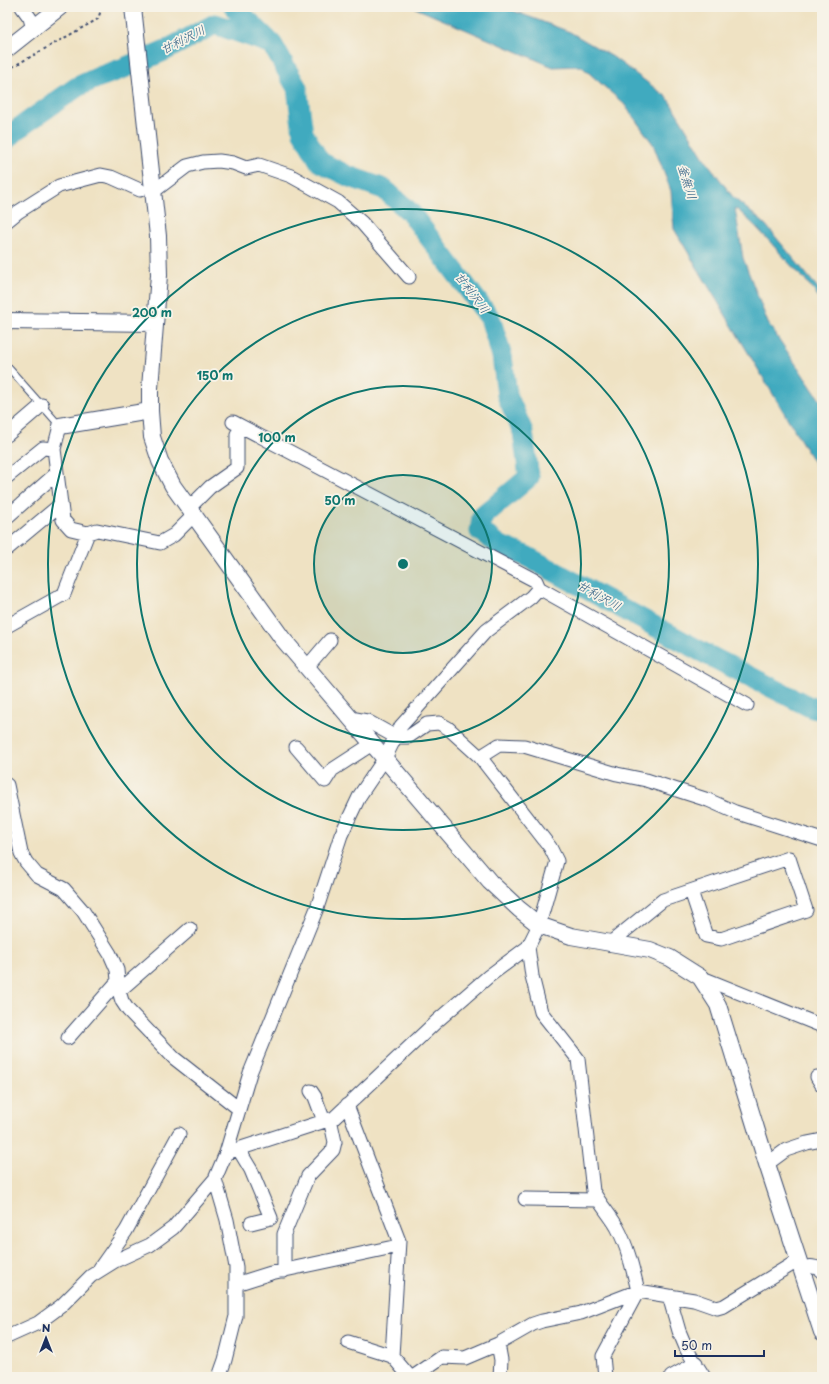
<svg xmlns="http://www.w3.org/2000/svg" width="829" height="1384" viewBox="0 0 829 1384" font-family="'Playpen Sans','Klee One',sans-serif">
<style>
.water{fill:#40aabf;stroke:#2e6c8e}
.lines{fill:none;stroke-linecap:round;stroke-linejoin:round}
.river{stroke:#40aabf;stroke-width:21}
.service-casing{stroke:#3b4a6d;stroke-width:8}
.minor-casing{stroke:#3b4a6d;stroke-width:15}
.tertiary-casing{stroke:#3b4a6d;stroke-width:18}
.path{stroke:#3b4a6d;stroke-width:2;stroke-dasharray:3 3;stroke-linecap:butt}
.service{stroke:#fff;stroke-width:6}
.minor{stroke:#fff;stroke-width:13}
.tertiary{stroke:#fff;stroke-width:16}
.ring{fill:none;stroke:#0f766e;stroke-width:2}
.labels{text-anchor:middle;stroke-width:3.5;stroke-linejoin:round;paint-order:stroke}
.water-label{font-size:12px;font-style:italic;fill:#285a80;stroke:#f7f3e8}
.centre{fill:#0f766e;stroke:#f7f3e8;stroke-width:2}
.ring-label{font-size:12px;text-anchor:middle;font-weight:bold;fill:#0f766e;stroke:#f7f3e8;stroke-width:3.5;stroke-linejoin:round;paint-order:stroke}
</style>
<rect width="100%" height="100%" fill="#f7f3e8"/>
<filter id="ink" filterUnits="userSpaceOnUse"><feTurbulence type="fractalNoise" baseFrequency=".025" numOctaves="2"/><feDisplacementMap in="SourceGraphic" scale="8" xChannelSelector="R" yChannelSelector="G"/><feConvolveMatrix kernelMatrix="1 2 1 2 8 2 1 2 1" color-interpolation-filters="sRGB"/></filter>
<filter id="wash" filterUnits="userSpaceOnUse"><feTurbulence type="fractalNoise" baseFrequency=".012" numOctaves="4" result="noise"/><feDisplacementMap in="SourceGraphic" scale="16" xChannelSelector="R" yChannelSelector="G"/><feGaussianBlur stdDeviation="0.9" result="paint"/><feColorMatrix in="noise" values="0 0 0 0 0 0 0 0 0 0 0 0 0 0 0 0 0 1.4 0 .05"/><feComposite in="paint" operator="in"/></filter>
<g filter="url(#wash)">
<rect width="100%" height="100%" fill="#efe2c3"/>
<path class="water" d="M413,7H503L570,32L613,57L667,97L704,158L733,197L765,224L822,293V304C815,288 799,274 787,261C771,243 754,223 735,208L743,258L768,323L822,403V476L674,229L671,191L653,144L624,104L581,66L553,67Z"/>
<g class="lines">
<path class="river" d="M234,7L268,40
M7,139L19,128L77,87L99,77L124,68L166,50L215,24L272,44L297,88L303,133L320,162L348,176L384,189L410,212L490,318L502,356L507,395L523,432L529,477L482,517L480,531L501,546L526,556L702,652L812,708L822,710"/>
</g>
</g>
<g filter="url(#ink)">
<g class="lines">
<g class="service-casing">
<path id="service" d="M7,366L60,426"/>
</g>
<g class="minor-casing">
<path id="minor" d="M22,7L30,18L33,29
M158,188L187,166L203,162L219,161L233,163L246,168L259,165L291,176L338,202L362,223L409,277
M7,221L18,212L59,186L101,175L111,177L140,190
M233,422L536,581L539,588L747,705
M60,426L54,449L63,520L71,529L88,533L97,530L160,543L174,535L194,515
M7,435L42,405
M7,477L43,448L54,449
M189,508L210,487L237,468V434L242,427
M7,517L57,473
M7,549L61,504
M7,626L64,594L88,533
M307,667L330,640
M296,747L325,781L332,770L372,744
M480,757L499,745L524,746L617,774L646,780L708,800L735,812L822,840
M7,785L21,853L26,862L37,875L64,889L83,911L110,954L117,970L119,991L122,1001L128,1010L174,1058L239,1109
M609,944L663,900L789,858L806,910L721,939L706,936L691,891
M528,947L532,976L541,1012L578,1059L593,1191C600,1204 610,1215 617,1227C628,1247 633,1270 638,1291L603,1356L605,1377
M700,977L822,1026
M119,991L190,929
M68,1038L118,981
M817,1077L822,1085
M311,1091L315,1097L324,1121
M347,1105L399,1241L392,1356L410,1377
M239,1150L251,1170L271,1218L251,1223
M226,1153L334,1118L437,1021L489,976L528,947L539,925L557,861L550,847L480,757L448,728L439,723L427,724L408,737H396L367,721L350,718
M767,1164L786,1150L807,1143L822,1140
M215,1179L227,1220L236,1267V1316L225,1360L219,1377
M525,1199L598,1200
M100,1268L126,1231L179,1134
M801,1268C809,1266 817,1265 822,1272
M284,1271V1234L308,1176L333,1150L335,1142L330,1119
M236,1284L271,1273L398,1246
M669,1296L694,1300L717,1308L724,1306L799,1260
M7,1337L38,1323L61,1306L91,1276L115,1261L150,1245L173,1228L215,1179L226,1153L250,1073L317,908L341,835L360,795L385,758L401,726L486,631L531,597L539,588
M348,1342L392,1356
M498,1344L501,1360L500,1377
M413,1377L442,1357L465,1358L498,1344L533,1324L542,1321L581,1313L638,1291L669,1296L679,1331L687,1350L704,1377
M671,1377L696,1363"/>
</g>
<g class="tertiary-casing">
<path id="tertiary" d="M133,7L158,236L159,275L150,388V411L152,437L160,461L173,486L282,638L490,882L519,909L539,925L571,936L650,950L670,958L700,977L718,1005L767,1164L822,1332
M7,49L60,7
M7,321L155,323
M60,426L150,411"/>
</g>
<path class="path" d="M7,70L98,19L102,7"/>
<use href="#service" class="service"/>
<use href="#minor" class="minor"/>
<use href="#tertiary" class="tertiary"/>
</g>
</g>
<circle cx="403" cy="564" r="89" fill="#0f766e" fill-opacity=".12"/>
<g class="ring">
<circle cx="403" cy="564" r="89"/>
<circle cx="403" cy="564" r="178"/>
<circle cx="403" cy="564" r="266"/>
<circle cx="403" cy="564" r="355"/>
</g>
<g class="labels">
<g class="water-label">
<text transform="translate(183 40) rotate(-27)" y="4">甘利沢川</text>
<text transform="translate(687 182) rotate(73)" y="4">釜無川</text>
<text transform="translate(472 293) rotate(53)" y="4">甘利沢川</text>
<text transform="translate(599 596) rotate(29)" y="4">甘利沢川</text>
</g>
</g>
<circle cx="403" cy="564" r="6" class="centre"/>
<g class="ring-label">
<text x="152" y="317">200 m</text>
<text x="215" y="380">150 m</text>
<text x="277" y="442">100 m</text>
<text x="340" y="505">50 m</text>
</g>
<rect width="829" height="1384" fill="none" stroke="#f7f3e8" stroke-width="24"/>
<g transform="translate(46 1338)" stroke="#f7f3e8" stroke-width="3" paint-order="stroke">
<path d="M0-3L7 15L0 10L-7 15Z" fill="#1b2f5e"/>
<text y="-6" font-size="11" font-weight="bold" text-anchor="middle" fill="#1b2f5e">N</text>
</g>
<path d="M675 1350v6h89v-6" fill="none" stroke="#1b2f5e" stroke-width="2"/>
<text x="681" y="1350" font-size="12" fill="#1b2f5e" stroke="#f7f3e8" stroke-width="3" paint-order="stroke">50 m</text>
</svg>
